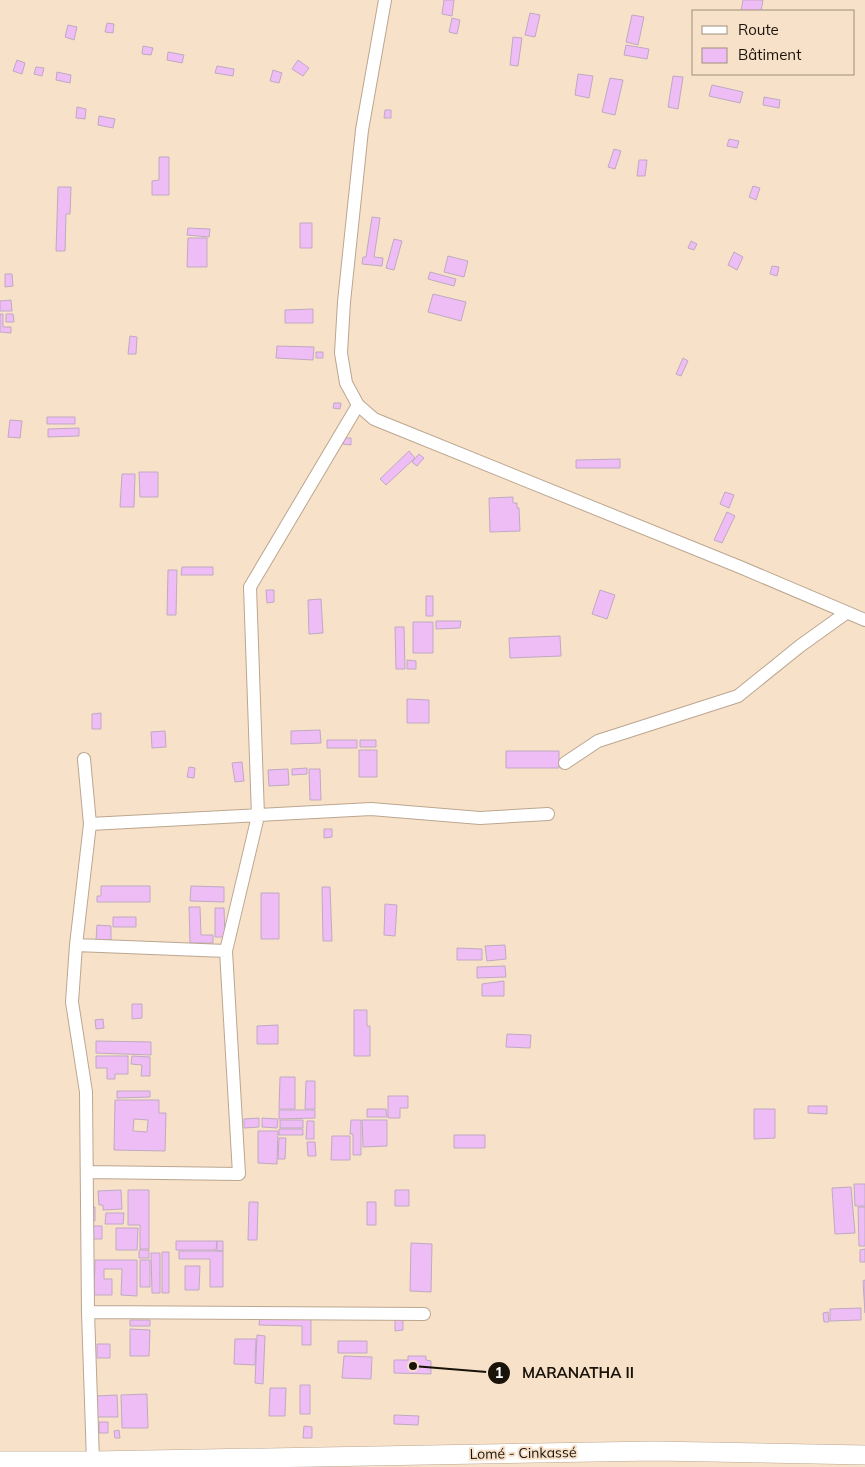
<svg xmlns="http://www.w3.org/2000/svg" width="865" height="1467" viewBox="0 0 865 1467" font-family="Mulish,sans-serif">
<style>
.building{fill:#eebdf5;stroke:#bfaac1;fill-rule:evenodd}
.lines{fill:none;stroke-linecap:round;stroke-linejoin:round}
.minor-casing{stroke:#bba690;stroke-width:14}
.highway-casing{stroke:#bba690;stroke-width:20}
.minor{stroke:#fff;stroke-width:12}
.highway{stroke:#fff;stroke-width:19}
.labels{text-anchor:middle;stroke-width:4;stroke-linejoin:round;paint-order:stroke}
.street-label{font-size:14px;fill:#1a130a;stroke:#f7e1c9}
.leader{fill:none;stroke:#1a130a;stroke-width:2}
.callout-dot{fill:#1a130a;stroke:#f7e1c9;stroke-width:2}
.mark-label{font-size:15px;text-anchor:middle;font-weight:bold;fill:#fff}
.callout-label{font-size:15px;text-anchor:middle;font-weight:bold;fill:#1a130a;stroke:#f7e1c9;stroke-width:4;stroke-linejoin:round;paint-order:stroke}
</style>
<rect width="100%" height="100%" fill="#f7e1c9"/>
<path class="building" d="M444,0H454L452,16L442,14Z
M743,0H763L761,11H741Z
M530,13L540,15L535,37L525,35Z
M632,15L644,17L638,45L626,42Z
M452,18L460,20L457,34L449,32Z
M107,23L114,24L113,33L105,32Z
M68,25L77,27L74,40L65,37Z
M513,37L522,38L518,66L510,65Z
M626,45L649,49L647,59L624,55Z
M143,46L153,48L151,55L142,54Z
M168,52L184,55L182,63L167,60Z
M17,60L25,63L22,74L13,71Z
M298,60L309,68L303,76L292,69Z
M217,66L234,69L233,76L215,73Z
M36,67L44,68L42,76L34,74Z
M273,70L282,73L279,83L270,81Z
M57,72L71,75L70,83L56,80Z
M578,74L593,76L589,98L575,95Z
M673,76L683,77L678,109L668,107Z
M610,78L623,80L615,115L602,112Z
M712,85L743,92L740,103L709,96Z
M764,97L780,100L779,108L763,105Z
M77,107L86,109L85,119L76,118Z
M385,110H391V118H384Z
M99,116L115,119L113,128L98,125Z
M729,139L739,141L737,148L727,146Z
M614,149L621,151L615,169L608,167Z
M159,157H169V195H152V181L159,180Z
M639,160H647L645,176H637Z
M753,186L760,188L756,200L749,197Z
M58,187H71L70,214H66L65,251H56Z
M372,217L380,218L374,257L383,258L382,266L362,264L363,257H366Z
M300,223H312V248H300Z
M188,228L210,229L209,237L187,235Z
M188,238H207V267H187Z
M394,239L402,241L394,270L386,268Z
M691,241L697,244L694,250L688,248Z
M734,252L743,257L737,270L728,265Z
M448,256L468,261L464,277L444,272Z
M772,266L779,267L777,276L770,274Z
M430,272L456,279L454,286L428,279Z
M5,274H12L13,286L5,287Z
M433,294L466,302L461,321L428,312Z
M11,300L12,311H0V301Z
M313,309V323H285V310Z
M0,314H3V327H11V333L0,332Z
M6,314H13L14,322H6Z
M130,336L137,337L136,354H128Z
M277,346L314,347L313,360L276,358Z
M316,352H323V358H316Z
M683,358L688,361L681,376L676,374Z
M334,403H341L340,409L333,408Z
M47,417H75V424H47Z
M10,420L22,421L20,438L8,437Z
M79,428V436L48,437V429Z
M343,438H351V445L343,444Z
M409,451L415,458L386,485L380,479Z
M419,454L424,458L417,466L412,462Z
M620,459V468H576V460Z
M139,472H158V497H140Z
M122,474H135L134,507H120Z
M725,492L734,495L729,508L720,504Z
M513,497V503H517V508H519L520,531L490,532L489,498Z
M727,512L735,516L722,543L714,540Z
M182,567H213V575H181Z
M168,570H177L176,615H167Z
M266,590H274V602L267,603Z
M600,590L615,595L607,619L592,614Z
M426,596H433V616H426Z
M321,599L323,633L309,634L308,600Z
M436,621H461L460,628L436,629Z
M413,622H433V653H413Z
M395,627H404L405,669H396Z
M560,636L561,656L510,658L509,638Z
M407,660L416,661V669H407Z
M407,699L429,700V723H407Z
M101,713V729H92V714Z
M320,730L321,743L291,744V731Z
M165,731L166,747L152,748L151,732Z
M327,740H357V748H327Z
M360,740H376V747H360Z
M359,750H377V777H359Z
M506,751H559V768H506Z
M242,762L244,781L235,782L232,763Z
M189,767L195,768L194,778L187,777Z
M307,768V774L292,775V769Z
M288,769L289,785L269,786L268,770Z
M309,769H320L321,800H310Z
M324,829H332V837L324,838Z
M101,886H150V902H97V896H101Z
M191,886L224,887V902L190,901Z
M322,887H330L332,941H323Z
M261,893H279V939H261Z
M385,904L397,905L395,936L384,935Z
M189,907H200L201,935H213V943H190Z
M215,908H224L225,937H215Z
M113,917H136V927H113Z
M97,925L111,926V940H96Z
M505,945L506,959L487,961L485,946Z
M457,948L482,949V960H457Z
M505,966L506,977L477,978V967Z
M504,981V996H482V984Z
M132,1004H142V1018L132,1019Z
M354,1010H367V1026H370V1056H354Z
M103,1019L104,1028L96,1029L95,1020Z
M278,1025V1044H257V1026Z
M507,1034L531,1035L530,1048L506,1047Z
M96,1041L151,1042V1055L96,1053Z
M96,1056H128V1074H115V1079H107V1068H96Z
M132,1056L150,1057V1076H141L142,1065L131,1064Z
M280,1077H295V1109H279Z
M306,1081H315V1109H305Z
M117,1091H150V1097L117,1098Z
M388,1096H408V1108H400V1118H388Z
M115,1100H159V1113H166L165,1151L114,1150ZM134,1119L148,1120L147,1132L133,1131Z
M808,1106H827V1114L808,1113Z
M367,1109H386L387,1117H367Z
M754,1109H775V1138L754,1139Z
M279,1110H315V1118L279,1119Z
M259,1118V1127L244,1128V1119Z
M262,1118L278,1119L277,1128L262,1127Z
M280,1120H303V1128H280Z
M351,1120H361V1155H353V1134H350Z
M362,1120H387V1146L363,1147Z
M307,1121H314V1139H306Z
M279,1129H303V1135H279Z
M258,1131H278L277,1164L258,1163Z
M454,1135H485V1148H454Z
M332,1136H350V1160H331Z
M279,1138H286L285,1159H278Z
M307,1142H315L316,1156H308Z
M854,1184H865V1206H855Z
M851,1187L855,1233L835,1234L832,1188Z
M121,1190L122,1209L103,1210V1205H99L98,1191Z
M128,1190H149V1249H140V1225H128Z
M395,1190H409V1206H395Z
M249,1202H258L257,1240H248Z
M367,1202H376V1225H367Z
M91,1207H95V1221H91Z
M858,1207H865V1246H859Z
M106,1213H124L123,1224H105Z
M91,1226H102V1239H91Z
M116,1228H138L137,1250H116Z
M176,1241H217L216,1250H176Z
M217,1241H223V1251H217Z
M411,1243L432,1244L431,1292L410,1291Z
M865,1249V1262H860V1250Z
M139,1250H149V1258H139Z
M179,1251H223V1287H210V1259H179Z
M162,1252H169V1293H162Z
M151,1253H160V1293H152Z
M95,1260H137V1296L121,1295L122,1269H104V1279H112V1295H94Z
M140,1260H150V1287H140Z
M185,1266H200L199,1290H185Z
M865,1280V1313L863,1281Z
M861,1308V1320L830,1321V1309Z
M828,1312L829,1322H824L823,1313Z
M260,1316H311V1345H302V1326L259,1325Z
M130,1320H150V1326H130Z
M395,1320H403V1330L395,1331Z
M130,1329L150,1330L149,1356H130Z
M257,1335L265,1336L263,1384L255,1383Z
M235,1339H256L255,1365L234,1364Z
M338,1341H367V1353H338Z
M97,1344H110V1358H97Z
M344,1356L372,1357L371,1379L342,1378Z
M408,1356H426V1360L431,1361V1374L394,1373V1360H408Z
M300,1385H310V1414H300Z
M270,1388H286L285,1416H269Z
M147,1394L148,1428H122L121,1395Z
M117,1395L118,1417H96V1396Z
M394,1415L419,1416L418,1425L394,1424Z
M99,1422H108V1433H99Z
M304,1426L312,1427V1438H303Z
M119,1430L120,1438H115L114,1431Z"/>
<g class="lines">
<g class="minor-casing">
<path id="minor" d="M385,0L362,130L344,302L341,353L346,383L358,405L374,419L740,567L865,620
M84,759L90,824L76,945L72,1002L86,1092L88,1312L93,1461
M565,763L598,741L738,696L800,646L846,613
M90,824L371,809L480,818L548,814
M76,945L226,951
M88,1172L239,1174L226,951L258,816L250,587L358,405
M88,1312L424,1314"/>
</g>
<g class="highway-casing">
<path id="highway" d="M0,1461H93L654,1451L865,1455"/>
</g>
<use href="#minor" class="minor"/>
<use href="#highway" class="highway"/>
</g>
<g class="labels">
<g class="street-label">
<text transform="translate(523 1453) rotate(-1)" y="5">Lomé - Cinkassé</text>
</g>
</g>
<path class="leader" d="M413 1366L499 1373"/>
<g class="callout-dot">
<circle cx="413" cy="1366" r="5"/>
<circle cx="499" cy="1373" r="12"/>
</g>
<g class="mark-label">
<text x="499" y="1378">1</text>
</g>
<g class="callout-label">
<text x="578" y="1378">MARANATHA II</text>
</g>
<rect x="692" y="10" width="162" height="65" fill="#f7e1c9" stroke="#9f8f7d"/>
<rect x="702" y="26" width="25" height="8" fill="#ffffff" stroke="#9f8f7d"/>
<text x="738" y="35" font-size="15" fill="#1a130a">Route</text>
<rect x="702" y="48" width="25" height="15" fill="#eebdf5" stroke="#9f8f7d"/>
<text x="738" y="60" font-size="15" fill="#1a130a">Bâtiment</text>
</svg>
